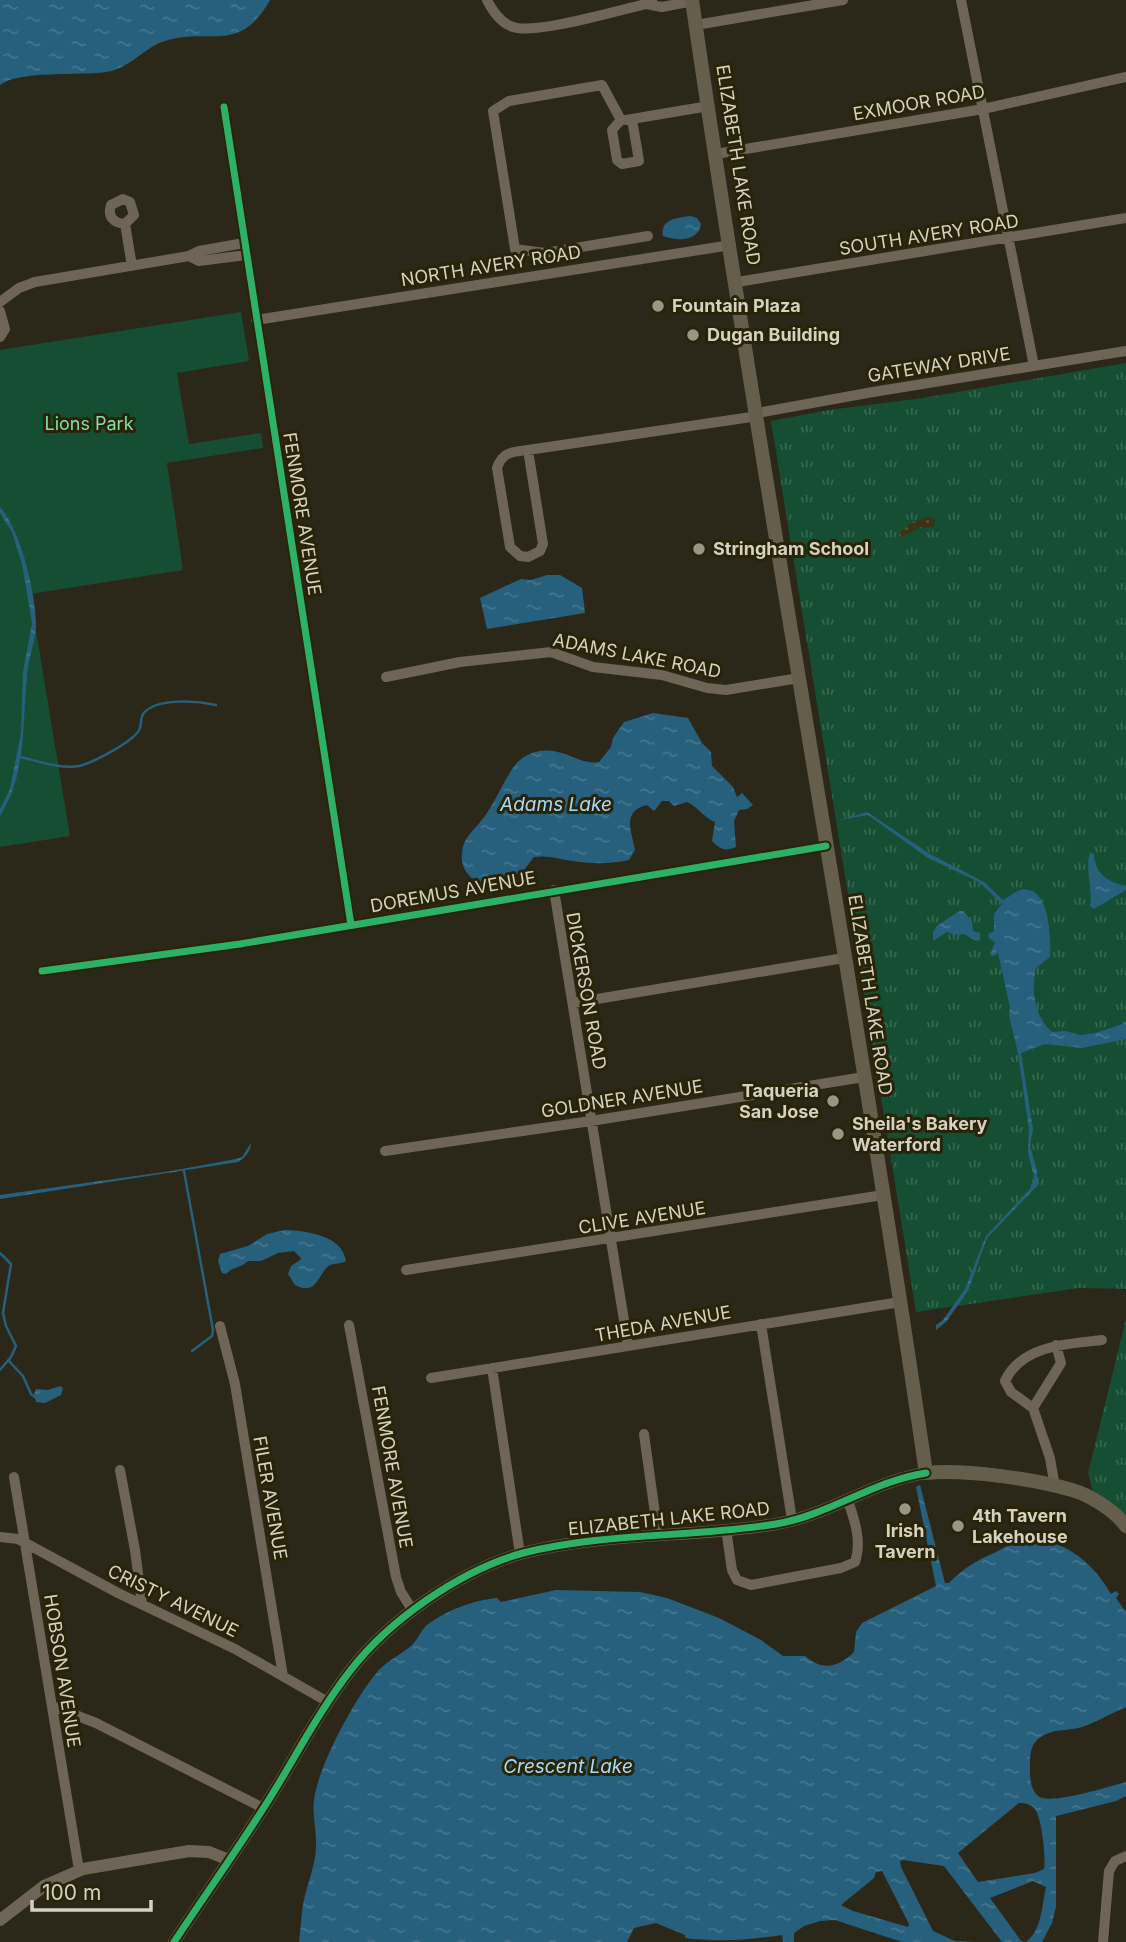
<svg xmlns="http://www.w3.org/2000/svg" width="1126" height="1942" viewBox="0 0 1126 1942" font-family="Inter,sans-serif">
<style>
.grass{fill:url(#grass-tufts)}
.sand{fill:url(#sand-dots)}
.park{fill:#154e33}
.water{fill:url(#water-ripples);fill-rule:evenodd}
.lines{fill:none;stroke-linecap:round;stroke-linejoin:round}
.stream{stroke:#26607d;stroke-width:2.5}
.minor{stroke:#6e6557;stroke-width:10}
.tertiary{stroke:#6e6557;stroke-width:12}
.secondary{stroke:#665e4d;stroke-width:14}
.cycleway-casing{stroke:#292407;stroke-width:11}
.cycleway{stroke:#2db169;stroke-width:7}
.poi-dot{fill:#9a9687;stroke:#292407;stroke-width:2.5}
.labels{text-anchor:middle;stroke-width:6;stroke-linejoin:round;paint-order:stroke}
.street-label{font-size:18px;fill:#d5d2c2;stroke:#292407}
.poi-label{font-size:18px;font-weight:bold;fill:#d5d2c2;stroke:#292407;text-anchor:start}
.park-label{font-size:18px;fill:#81deae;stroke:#292407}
.water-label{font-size:19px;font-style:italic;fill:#a7dbf9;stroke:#292407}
</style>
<defs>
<pattern id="grass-tufts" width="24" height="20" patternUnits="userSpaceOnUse" patternTransform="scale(1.75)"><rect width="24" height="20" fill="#154e33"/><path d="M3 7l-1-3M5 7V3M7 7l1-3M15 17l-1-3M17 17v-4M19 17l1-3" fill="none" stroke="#36674f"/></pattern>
<pattern id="sand-dots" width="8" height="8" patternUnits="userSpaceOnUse" patternTransform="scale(1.75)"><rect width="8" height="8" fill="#3b3315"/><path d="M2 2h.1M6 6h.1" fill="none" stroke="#565035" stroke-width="1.8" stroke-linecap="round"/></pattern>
<pattern id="water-ripples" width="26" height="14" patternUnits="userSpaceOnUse" patternTransform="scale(1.75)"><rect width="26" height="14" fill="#26607d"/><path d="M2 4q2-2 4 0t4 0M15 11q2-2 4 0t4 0" fill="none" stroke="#45768e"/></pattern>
</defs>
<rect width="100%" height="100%" fill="#2b2819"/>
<path class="grass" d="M1126,363V1289L1079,1288L916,1312L771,421L829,410L923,398Z
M1126,1319V1518L1093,1493L1088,1473Z"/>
<path class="sand" d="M927,517L935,519L934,527L919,528L900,538L899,535C905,525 915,520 927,517Z"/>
<path class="park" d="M241,312L249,361L177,373L189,444L261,433L263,448L167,463L183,570L30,594L70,836L0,847V350Z"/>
<path class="water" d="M0,0H270C238,57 209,25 162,42C141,50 129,69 106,72C80,76 19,70 0,85Z
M690,216L697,218L701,224C698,242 678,241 663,236C660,219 677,218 690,216Z
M0,507C21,531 35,591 36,623C36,641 28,659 27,676C22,723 27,774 0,816V809L10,789L21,733L23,672L32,623L22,564L12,532L0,513Z
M547,575H560L582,588L585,613L487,629L480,598L521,579L531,580Z
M653,713L688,718L702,743L711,752L712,766L733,787L737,797L742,793L753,805L747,809L739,810L734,821L736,847C725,852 720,849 712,841L715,822C703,817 698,807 687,802L674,806L669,801H662L654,811L647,805C622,811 631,830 635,850L629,860C612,864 590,864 573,861C559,859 549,855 534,857C530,861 527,867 523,871C516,877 489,880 478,883C465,874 459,864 463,847C465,837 475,829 481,821C495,804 502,783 515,765C519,760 525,756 532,753C561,743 578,766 599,762L611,747L613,738L624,722Z
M867,812L930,854L984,882L1003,900C1008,898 1013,893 1018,891C1050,880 1051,938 1050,957L1036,968C1031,990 1034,1016 1052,1032L1065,1031L1081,1035L1095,1033L1120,1025L1126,1021V1039L1082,1048L1045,1044L1021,1053L1033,1129L1030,1145L1037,1171V1186L987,1238L968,1291L946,1322L936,1330V1325L943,1320L965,1289L986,1236L1030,1189L1034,1177L1028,1153L1029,1129L1018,1053L1009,1016L1010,1007L998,953L993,956L990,955L995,942L989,938L988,934L994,931V914L1002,904L979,882L928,858L868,815L839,820Z
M1090,853L1094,854C1095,874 1108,882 1126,886V890L1094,909L1090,906C1093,889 1085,870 1090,853Z
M959,911H963L972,921L973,931L980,933V940L976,941L964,934L954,935L947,932L933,941V932L937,926Z
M251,1143C251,1151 245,1158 238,1162L0,1199V1195L171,1171L236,1159L242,1157Z
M285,1230C307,1231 342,1235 346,1261C341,1264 335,1263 330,1265C318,1272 318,1297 295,1285L288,1274L291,1266L300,1260L301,1258L294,1251L278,1253L261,1261H248C241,1268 232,1267 226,1274L222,1273L218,1261L220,1254L248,1246L267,1234Z
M60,1386L63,1388L61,1395L45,1403L36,1402L34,1394L36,1389L48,1390Z
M920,1485L945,1583H949C962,1569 977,1560 994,1553C1002,1549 1009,1544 1018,1542C1058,1532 1093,1562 1111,1594L1116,1591L1119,1594L1116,1598L1126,1612V1707C1111,1713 1097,1722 1082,1727C1066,1732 1052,1727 1037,1740C1029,1748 1030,1761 1030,1771C1030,1779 1031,1790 1038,1796C1049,1806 1110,1786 1126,1782V1796L1116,1801L1056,1816V1907L1052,1923L1042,1942H1002L944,1866L903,1860L900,1861L901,1867L933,1931L955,1941L975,1942H902L835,1920L820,1921L804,1926L794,1933V1942H783L782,1935C751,1940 716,1942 685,1938V1935L656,1923L634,1928L627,1942H299C301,1928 301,1913 304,1900C308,1882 315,1866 316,1848C317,1832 312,1816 314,1800C318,1767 353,1702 374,1676C384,1662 399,1656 411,1646C418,1640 420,1631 427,1625C445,1611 474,1600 497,1598L501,1602L556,1590L640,1592L667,1598L719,1618L761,1640L783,1656H805C823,1671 837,1668 854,1652L856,1632L862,1623L936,1586L916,1487ZM1019,1803C1025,1803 1031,1804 1035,1809C1042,1819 1046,1857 1044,1869L1035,1873L978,1882L958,1853ZM882,1871L909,1924L908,1927L853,1911L841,1905L874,1878L876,1872ZM1033,1881L1046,1887C1042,1905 1042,1930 1026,1942L1021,1941L990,1898Z"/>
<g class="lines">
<path class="stream" d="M20,757C38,761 60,769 79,766C92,763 133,742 139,730C142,725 140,719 143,714C156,697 198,701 216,705
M184,1171L213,1330L212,1336L192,1351
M0,1253L11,1264L3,1313L6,1326L16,1346L11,1357L0,1370
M9,1361L23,1376L31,1394L35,1397"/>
<path class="minor" d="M487,0C492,10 501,23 513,27C535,35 619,10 646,4L652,0
M961,0L1034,366
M646,4L662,7L693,1
M696,25L843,0
M224,107L351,925
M632,119L639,161L622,164L617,160L612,130L621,120L602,85L509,101L493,111L515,249L545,253L648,236
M626,120L709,106
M716,154L983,109L1126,77
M125,224L134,215L130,202L123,199L111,205C107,217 114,223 125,224L132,266
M189,256L199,261L246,255
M737,282L1126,218
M0,302L19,288L35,282L189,256L199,251L244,243
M0,311L5,329L0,337
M256,320L731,245
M757,413L873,392L1126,351
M528,450L543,544L540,551L528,557L520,556L510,547L497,468C503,451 513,452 528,450L758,416
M386,677L460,662L551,652L593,667L662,675L707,688L726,690L799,678
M554,890L628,1345
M42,971L240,944L826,846
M573,1003L844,958
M385,1151L591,1121L864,1077
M406,1270L883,1195
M761,1324L792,1520
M349,1325L396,1577L401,1592L413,1611
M220,1326L235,1384L283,1676
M492,1368L520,1554
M431,1378L900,1302
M1033,1408L1061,1363L1056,1345
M644,1434L658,1535
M120,1470L135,1550L142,1604
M14,1477L79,1870
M1055,1487L1050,1458L1033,1408L1011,1392L1005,1381C1022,1345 1067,1344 1102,1340
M726,1529L732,1570L737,1580L751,1585L841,1568L855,1562C862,1542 855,1521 848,1501
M0,1537L18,1539L118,1593L235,1649L328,1702
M52,1706L96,1723L263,1808
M1103,1942L1109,1871L1115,1861L1126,1856"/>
<path class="tertiary" d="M0,1920L44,1886L83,1869L189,1851L209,1852L229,1860
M174,1942C205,1895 238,1849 268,1801C295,1758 319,1711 350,1671C389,1620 461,1570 523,1553C605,1532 692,1538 776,1524C829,1515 873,1481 926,1473"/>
<path class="secondary" d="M692,0C763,492 854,981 926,1473C966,1469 1033,1479 1072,1490C1090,1495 1115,1511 1126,1526"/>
<g class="cycleway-casing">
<path id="cycleway" d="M224,107L351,925
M42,971L240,944L826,846
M174,1942C205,1895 238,1849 268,1801C295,1758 319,1711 350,1671C389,1620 461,1570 523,1553C605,1532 692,1538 776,1524C829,1515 873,1481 926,1473"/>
</g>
<use href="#cycleway" class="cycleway"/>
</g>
<g class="poi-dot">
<circle cx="658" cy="306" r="7"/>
<circle cx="693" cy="335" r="7"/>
<circle cx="699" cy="549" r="7"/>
<circle cx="833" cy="1101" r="7"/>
<circle cx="838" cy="1134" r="7"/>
<circle cx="905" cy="1509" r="7"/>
<circle cx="958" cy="1526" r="7"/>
</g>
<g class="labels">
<g class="street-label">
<text transform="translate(919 103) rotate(-10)" y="6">EXMOOR ROAD</text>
<text transform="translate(738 165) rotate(81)" y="6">ELIZABETH LAKE ROAD</text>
<text transform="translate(929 235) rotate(-9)" y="6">SOUTH AVERY ROAD</text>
<text transform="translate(491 266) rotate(-9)" y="6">NORTH AVERY ROAD</text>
<text transform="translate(939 365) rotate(-9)" y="6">GATEWAY DRIVE</text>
<text transform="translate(302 514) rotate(81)" y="6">FENMORE AVENUE</text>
<text transform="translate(637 656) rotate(11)" y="6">ADAMS LAKE ROAD</text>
<text transform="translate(453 892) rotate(-10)" y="6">DOREMUS AVENUE</text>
<text transform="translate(586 991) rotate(80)" y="6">DICKERSON ROAD</text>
<text transform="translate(870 995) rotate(81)" y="6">ELIZABETH LAKE ROAD</text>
<text transform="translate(622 1099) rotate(-9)" y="6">GOLDNER AVENUE</text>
<text transform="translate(642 1218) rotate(-9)" y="6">CLIVE AVENUE</text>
<text transform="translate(663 1324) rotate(-10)" y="6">THEDA AVENUE</text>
<text transform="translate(392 1467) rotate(80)" y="6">FENMORE AVENUE</text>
<text transform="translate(270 1498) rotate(80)" y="6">FILER AVENUE</text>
<text transform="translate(669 1519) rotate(-6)" y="6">ELIZABETH LAKE ROAD</text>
<text transform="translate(173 1601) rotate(26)" y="6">CRISTY AVENUE</text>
<text transform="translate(62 1671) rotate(81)" y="6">HOBSON AVENUE</text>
</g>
<g class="poi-label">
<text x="672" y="312">Fountain Plaza</text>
<text x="707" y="341">Dugan Building</text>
<text x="713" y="555">Stringham School</text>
<text x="819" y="1097" text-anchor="end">Taqueria<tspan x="819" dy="21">San Jose</tspan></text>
<text x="852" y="1130">Sheila's Bakery<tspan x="852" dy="21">Waterford</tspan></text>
<text x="972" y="1522">4th Tavern<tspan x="972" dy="21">Lakehouse</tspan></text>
<text x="905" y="1537" text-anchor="middle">Irish<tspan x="905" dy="21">Tavern</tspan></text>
</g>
<g class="park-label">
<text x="89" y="430">Lions Park</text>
</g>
<g class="water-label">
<text x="556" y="811">Adams Lake</text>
<text x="568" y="1773">Crescent Lake</text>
</g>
</g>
<path d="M32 1900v10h119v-10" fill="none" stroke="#d5d2c2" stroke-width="3.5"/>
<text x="42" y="1900" font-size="21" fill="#d5d2c2" stroke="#292407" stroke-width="5" paint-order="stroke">100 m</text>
</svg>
